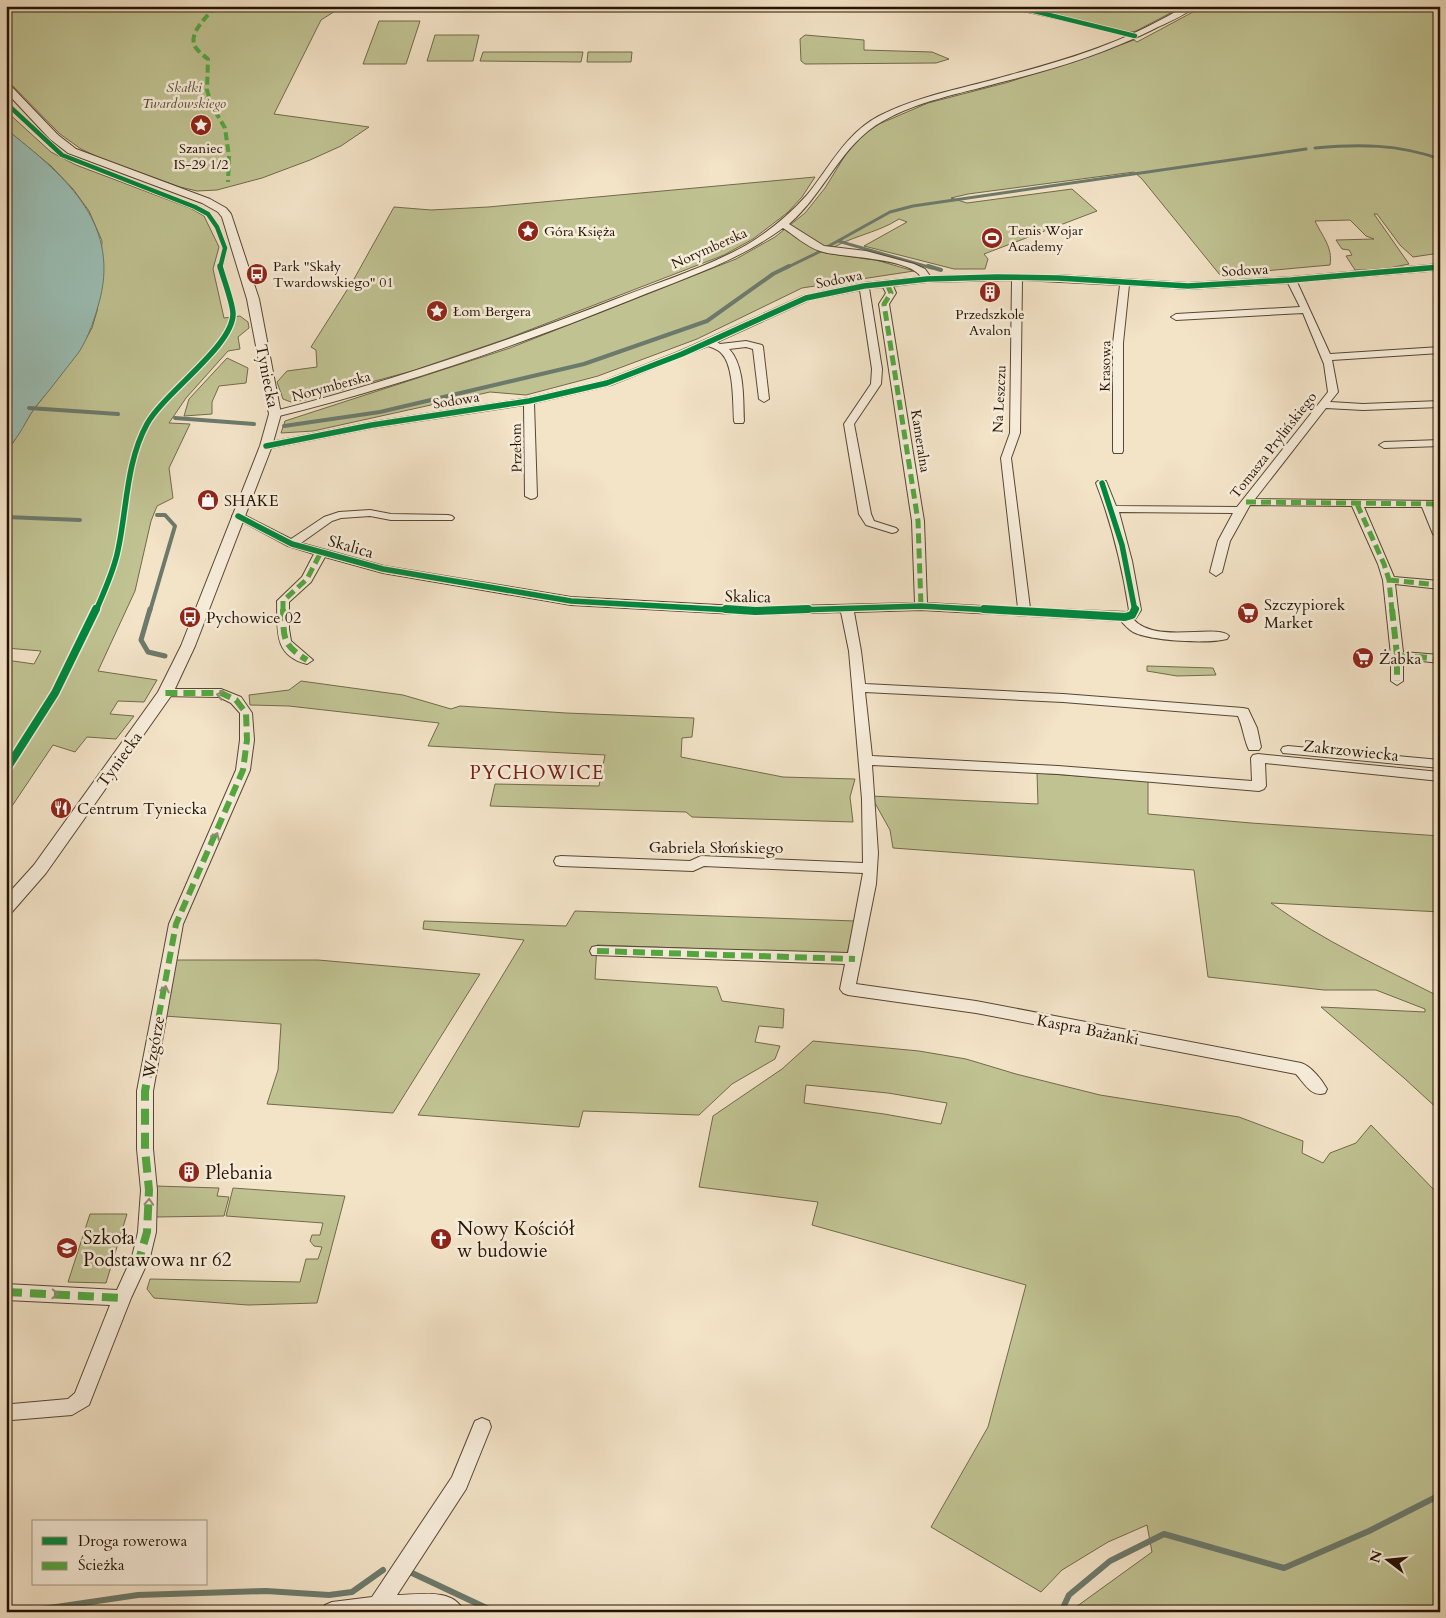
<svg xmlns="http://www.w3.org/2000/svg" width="1446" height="1618" viewBox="0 0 1446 1618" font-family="Cardo,serif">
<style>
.green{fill:#c0c292;stroke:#726a4a;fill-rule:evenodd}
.water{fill:#9bbeb4;stroke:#6c7a6c}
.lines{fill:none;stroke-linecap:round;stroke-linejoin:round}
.stream-far3{stroke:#6c7a6c;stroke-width:3}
.stream-far2{stroke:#6c7a6c;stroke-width:4}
.stream-far1{stroke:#6c7a6c;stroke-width:5}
.stream{stroke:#6c7a6c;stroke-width:6}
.ferry{stroke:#4e4f40;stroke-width:1;stroke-dasharray:4 3;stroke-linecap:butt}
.minor-casing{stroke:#584732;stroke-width:2}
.tertiary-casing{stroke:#584732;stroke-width:2}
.minor{fill:#f7eddb;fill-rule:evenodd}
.tertiary{fill:#f7eddb;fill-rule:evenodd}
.quiet-far3{stroke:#53a840;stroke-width:4;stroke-dasharray:8 4;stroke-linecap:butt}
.quiet-far2{stroke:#53a840;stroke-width:5;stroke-dasharray:10 5;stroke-linecap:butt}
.quiet-far1{stroke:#53a840;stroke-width:6;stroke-dasharray:12 6;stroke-linecap:butt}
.quiet{stroke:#53a840;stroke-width:8;stroke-dasharray:16 8;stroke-linecap:butt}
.cycleway-far2-casing{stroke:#f7eddb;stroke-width:6}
.cycleway-far1-casing{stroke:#f7eddb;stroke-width:8}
.cycleway-casing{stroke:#f7eddb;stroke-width:11}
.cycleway-far2{stroke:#00873e;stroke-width:4.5}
.cycleway-far1{stroke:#00873e;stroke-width:5.5}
.cycleway{stroke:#00873e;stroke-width:8}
.oneway{stroke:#988b79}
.labels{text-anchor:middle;stroke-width:5;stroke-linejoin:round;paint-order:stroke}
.far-park-label{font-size:14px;font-style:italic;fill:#5b5034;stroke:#f7eddb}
.far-poi-label{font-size:14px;fill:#251301;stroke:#f7eddb;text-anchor:start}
.far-street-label{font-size:14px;fill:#251301;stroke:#f7eddb}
.street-label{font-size:16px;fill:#251301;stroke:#f7eddb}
.poi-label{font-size:16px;fill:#251301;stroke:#f7eddb;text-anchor:start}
.quarter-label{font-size:19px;letter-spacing:1px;fill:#7a1f14;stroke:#f7eddb}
.near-poi-label{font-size:19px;fill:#251301;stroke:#f7eddb;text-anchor:start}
</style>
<rect width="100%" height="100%" fill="#f3e3c7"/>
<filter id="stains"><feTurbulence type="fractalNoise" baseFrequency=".004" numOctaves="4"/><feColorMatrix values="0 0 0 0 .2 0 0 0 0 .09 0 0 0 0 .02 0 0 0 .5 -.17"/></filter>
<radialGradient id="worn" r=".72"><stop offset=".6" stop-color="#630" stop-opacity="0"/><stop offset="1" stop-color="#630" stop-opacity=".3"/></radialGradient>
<path class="green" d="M6,6H343L321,20L274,114L369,127L341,146L310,160L262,178L217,190L197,191L180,187L100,158L81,149L60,134L6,79Z
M999,6H1184L1136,31L1122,34Z
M1204,6H1440V253L1413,257L1400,245L1377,214H1374L1409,264L1384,269L1355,270L1346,256L1352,255L1349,250L1342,249L1336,240L1374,239L1366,236L1350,220L1315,221C1322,236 1333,247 1330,265L1220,275L1142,179L1134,172L968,194L951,198L967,203L1072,189L1097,211L984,254L988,259L985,269H954L864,246L907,222L899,219C876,234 848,236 825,253L876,260L914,271L802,288L697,339L598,376L526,395L490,392L313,431L281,433L285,421L510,348L736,259L775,237L805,213L825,188L849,149L861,136L879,124L928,103L1009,82L1134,40L1137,42Z
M379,21H420L406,64H363Z
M435,35H479L473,61H427Z
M805,35L864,40V50L932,52L949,59L936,63L805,64L801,61L800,39Z
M483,52H583L581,62L480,61Z
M588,52H632L631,62H587Z
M6,111L51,152L76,165L190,208L204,216L219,247L213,269L224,318L240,316L248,322L249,328L238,337L240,349L228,351L186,398L169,423L190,424L169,468L173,498L157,506L151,521L135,591L98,671L157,680L144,702L118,701L110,714L134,716L116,739L87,737L75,752L53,745L6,815V660L34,664L41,651L6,648V449L13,443L32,412L79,351L92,328L97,311L102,241L89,211L73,189L51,166L6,129Z
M815,177L802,197L787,213L753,239L724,255L506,339L412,371L305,400L291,402L283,399L277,382L287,371L317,367L316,350L311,347L354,279L394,207L431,210L488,207Z
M227,358L248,368L246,383L219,386L212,402V414L184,416L189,399Z
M1147,666L1213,668L1216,675L1177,676L1147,671Z
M301,681L403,695L451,709L460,706L566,713L694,718L692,737L682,738L681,757L783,777L855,779L850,797L853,822L692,817L686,812L490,806L495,784L599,786L605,755L428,746L439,723L289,706L250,705L249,695L289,690Z
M1037,773L1148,781V814L1251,823L1440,836V912L1271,903C1323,941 1383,968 1440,997V1111L1404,1078L1321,1007L1425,1012V1009L1376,990H1324L1208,977L1194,870L893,848L890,830L871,796L1038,804Z
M575,911L855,921L847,954L597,945L595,979L717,987L722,1001L784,1009L783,1028L759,1026L755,1042L780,1046L775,1059L732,1084L699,1115L583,1111L579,1127L418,1115L524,940L423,929L424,921L566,926Z
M176,960H318L480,974L393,1113L267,1104L278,1070L281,1024L164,1016Z
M813,1041L919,1051L966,1059L1016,1074L1100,1095L1239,1117L1303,1141L1302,1153L1323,1163L1330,1153L1356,1143L1371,1125L1440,1196V1612H1069L1152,1552L1147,1525L1108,1542L1062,1570L1041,1592L931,1527L988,1427L1026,1285L812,1225L818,1202L699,1187L713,1116L782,1069ZM806,1085L888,1093L947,1103L941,1124L884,1114L804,1103Z
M156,1186L219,1188L217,1196L229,1197L224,1216L155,1217Z
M233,1188L345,1196L317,1303L248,1305L154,1298L147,1289L150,1279L300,1282L306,1259H318L322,1247L314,1246L310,1241L312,1235H320L323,1223L226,1216Z
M90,1214H127L106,1283L68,1282Z"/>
<path class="water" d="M6,129C61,173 120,220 100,299C95,318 89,336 79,352C70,364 60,376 51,388C44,397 36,405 30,415C23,427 17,440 6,449Z"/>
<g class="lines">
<path class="stream-far3" d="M1315,148C1359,144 1398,144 1440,159
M838,241L932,268
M827,247L890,212L913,206L1306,149
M786,268L821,251"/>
<path class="stream-far2" d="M928,266L941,270
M29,408L118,414
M175,418L254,424
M284,426L380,412L584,364L707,321L773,274L789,266
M6,517L80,520
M150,611L175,526L165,515H157"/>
<path class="stream-far1" d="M150,609L141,640L148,652L165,656"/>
<path class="stream" d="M412,1573L495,1612
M22,1612L138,1595L266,1591L329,1595L352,1592L383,1570
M1061,1612L1069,1595L1110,1561L1164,1534L1284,1568L1369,1531L1440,1495"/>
<path class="ferry" d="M6,243L10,256L6,274"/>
<g class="minor-casing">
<path id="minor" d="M1186,6H1196C1184,16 1166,23 1152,30C1104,54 1051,70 998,83C959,94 918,101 883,121C841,144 825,193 789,224L824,246L866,251L914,264L925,269L930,276L1058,275L1188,283L1291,277L1440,264V270L1297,282L1330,354L1440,347V353L1332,360L1338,392L1330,402L1363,404L1440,401V407L1363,410L1326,408L1255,499L1440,501V507H1433L1440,522L1439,537L1433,534L1422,507H1364L1394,577L1440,581V589L1395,584L1403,652L1440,655V663L1403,659V681L1397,685L1391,681V655L1383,580L1378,564L1352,506L1250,505L1230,541L1222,572L1216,576L1210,572L1218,541L1233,513L1119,512L1132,561L1141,610L1136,618L1133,619C1155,645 1218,623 1229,636L1227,639C1208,644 1151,641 1133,632C1128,629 1125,625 1121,621L921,610L854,612L861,651L865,684L1063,694L1243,708L1248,709L1257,728L1261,747L1259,750H1249C1244,740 1243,727 1238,716L1063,702L865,692L872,756L1058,766L1252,781L1251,758L1253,755L1258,754L1440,772V781L1265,763L1266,786L1264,789L1259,791L1058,774L872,765L878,853L876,884L856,984L976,1001L1301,1063C1311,1066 1322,1080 1327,1089L1325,1093C1312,1098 1304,1083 1296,1074L976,1013L848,995L843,993L840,989L845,964L592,955L590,951L592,947L597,946L848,953L863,873L704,866L693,871L561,866L556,865L554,861L556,857L561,856L690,861L701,856L863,863L862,799L849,651L841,612L755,615L571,605L383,573L325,557L311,582L289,602V629L291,641L313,660L307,664C272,655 278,628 277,601L302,577L314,554L288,546L232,516L234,514H242L291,539L324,517L339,512L370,510L391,514L448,515L452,516L454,518L452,520H391L370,516L341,518L332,521L301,543L384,566L571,597L755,607L915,603L912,521L879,304L886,293L883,287L869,288L882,369L881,384L854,424L871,514L874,521L896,528L898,530L896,532L892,533L866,525L859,514L844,424L871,384L872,369L860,290L809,300L717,342L720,344L746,341L762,345L763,347L769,399L764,402L759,399L753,349L746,347L729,349C745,366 743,399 744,421L743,423H735L734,421C733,405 734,366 722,354C719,350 713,348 708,346L611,385L534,403L537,496L535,498L531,499L525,496L524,405L372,428L266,449L261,446L266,443L372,422L529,398L604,381L678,352L803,296L864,283L921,277C909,257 840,258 820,251C807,247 794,235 783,228C738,261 685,278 633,299C516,346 398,387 275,417L270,414L271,412C389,382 503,343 616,299C659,282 714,265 753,241C773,228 791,213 807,195C830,167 845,134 879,116C920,95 966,88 1010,75C1043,66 1076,57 1108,44C1135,34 1161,20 1186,6ZM1012,280L1010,433L1001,458L1018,608L927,603L924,521L889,304L896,293L893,286L927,282ZM1022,280L1120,285L1113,343V451L1114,453H1122L1123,451V343L1129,285L1188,289L1288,283L1300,307L1176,314L1171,317L1176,320L1303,313L1324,364L1328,392L1237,507L1116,506L1106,481H1098L1096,483C1112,524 1122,566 1129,610L1127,612L1030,608L1011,458L1020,433Z
M1440,440V446L1384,448L1379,445L1384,442Z
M165,689H221L241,697L252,713L254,740L250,770L183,924L153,1091V1149L157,1190L156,1232L150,1257L131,1298L89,1405L72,1415L12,1420L6,1418V1406L12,1404L68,1399L75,1393L110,1305L6,1300V1284L117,1290L132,1257L138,1232L141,1190L137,1149V1091L169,924L236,770L240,740V713L231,703L219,697L160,696L159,693Z
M1288,746L1440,760V768L1283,753L1281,750L1283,747Z
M482,1418L489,1421L491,1427L466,1489L397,1595C418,1595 454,1587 464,1612H322L325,1605L332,1602L372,1597L452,1477L475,1421Z"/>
</g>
<g class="tertiary-casing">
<path id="tertiary" d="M6,83L9,84L58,135L76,149L210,199L226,208L231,214L259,299L281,414L272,446L195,646L173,693L46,873L12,912L6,914V896L34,865L158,692L181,646L260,446L269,414L247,299L222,217L218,212L202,203L68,153L50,139L6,92Z"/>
</g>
<use href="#minor" class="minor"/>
<use href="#tertiary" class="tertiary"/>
<path class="quiet-far3" d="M216,6C208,16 186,34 196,48C199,52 204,56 208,59L207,90L211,104L225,128L229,156L228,182"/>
<path class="quiet-far2" d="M887,284L891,293L884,304L918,521L921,606
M1246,502L1440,504
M1357,504L1384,564L1389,580L1392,611
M1389,580L1440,585
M283,611V601L307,579L321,552"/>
<path class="quiet-far1" d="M283,609C284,638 281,644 307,660
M1392,609L1397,655V681
M1397,655L1440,659
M597,951L855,959
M152,1052L176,924L243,770L247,740L246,713L236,700L221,693H165"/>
<path class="quiet" d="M137,1267L147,1232L149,1190L145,1149V1091L153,1050
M6,1292L122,1298"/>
<g class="cycleway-far2-casing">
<path id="cycleway-far2" d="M1013,6L1135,36
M6,103L62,155L195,207L208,214L217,227L225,248L220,268
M1434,268L1440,267"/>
</g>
<g class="cycleway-far1-casing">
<path id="cycleway-far1" d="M266,446L372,425L529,401L607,383L682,354L806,298L864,286L927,279L997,277L1058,278L1188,286L1291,280L1440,267
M1102,483L1122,545L1135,611
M238,516L292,544L383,569L571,601L749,611
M96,611C104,591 114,571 118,550C127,509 126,462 147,424C164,393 233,346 233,314C233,303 223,278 220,266
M766,611L921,606L1007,611"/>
</g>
<g class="cycleway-casing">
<path id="cycleway" d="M726,609L755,611L808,609
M984,609L1125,617L1132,615L1135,609
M6,770L55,693L96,609"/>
</g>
<use href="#cycleway-far2" class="cycleway-far2"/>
<use href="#cycleway-far1" class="cycleway-far1"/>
<use href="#cycleway" class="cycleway"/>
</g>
<defs><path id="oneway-chevron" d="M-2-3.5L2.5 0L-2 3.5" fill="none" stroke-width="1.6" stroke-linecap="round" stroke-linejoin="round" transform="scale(1.25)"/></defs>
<g class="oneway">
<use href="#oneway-chevron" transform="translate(220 695) rotate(-169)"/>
<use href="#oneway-chevron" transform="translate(216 836) rotate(-65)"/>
<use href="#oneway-chevron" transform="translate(165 989) rotate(-77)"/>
<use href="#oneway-chevron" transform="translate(149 1202) rotate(-87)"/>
<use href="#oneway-chevron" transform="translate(55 1294) rotate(3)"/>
</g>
<defs>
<g id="sight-disc" transform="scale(1.125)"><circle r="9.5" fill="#8f2418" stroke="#f7eddb"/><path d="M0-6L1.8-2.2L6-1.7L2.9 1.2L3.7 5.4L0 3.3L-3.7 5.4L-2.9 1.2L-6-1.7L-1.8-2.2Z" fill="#fff"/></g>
<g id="stadium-disc" transform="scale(1.125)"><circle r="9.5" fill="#8f2418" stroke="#f7eddb"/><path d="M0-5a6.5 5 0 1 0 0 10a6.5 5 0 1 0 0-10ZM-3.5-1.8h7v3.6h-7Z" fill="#fff"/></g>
<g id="bus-disc" transform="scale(1.125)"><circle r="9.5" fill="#8f2418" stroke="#f7eddb"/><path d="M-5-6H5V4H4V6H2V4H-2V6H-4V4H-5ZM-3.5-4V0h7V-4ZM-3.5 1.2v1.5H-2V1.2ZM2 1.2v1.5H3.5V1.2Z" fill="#fff"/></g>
<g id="building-disc" transform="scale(1.125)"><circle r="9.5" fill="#8f2418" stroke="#f7eddb"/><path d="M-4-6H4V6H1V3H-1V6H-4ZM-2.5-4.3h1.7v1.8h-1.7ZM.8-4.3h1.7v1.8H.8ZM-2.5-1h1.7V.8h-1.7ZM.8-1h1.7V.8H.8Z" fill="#fff"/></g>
<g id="shop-disc" transform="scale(1.125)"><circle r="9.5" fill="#8f2418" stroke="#f7eddb"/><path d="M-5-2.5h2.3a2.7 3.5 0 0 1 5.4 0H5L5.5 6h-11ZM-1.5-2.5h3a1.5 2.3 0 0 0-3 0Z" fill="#fff"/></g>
<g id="supermarket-disc" transform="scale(1.125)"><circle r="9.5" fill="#8f2418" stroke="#f7eddb"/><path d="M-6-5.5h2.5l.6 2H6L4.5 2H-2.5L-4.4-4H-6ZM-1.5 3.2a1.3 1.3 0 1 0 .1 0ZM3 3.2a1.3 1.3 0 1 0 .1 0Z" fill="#fff"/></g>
<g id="restaurant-disc" transform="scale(1.125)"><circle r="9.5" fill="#8f2418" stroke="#f7eddb"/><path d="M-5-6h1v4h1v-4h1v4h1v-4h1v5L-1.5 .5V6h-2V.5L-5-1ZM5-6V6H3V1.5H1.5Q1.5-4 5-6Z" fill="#fff"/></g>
<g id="church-disc" transform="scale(1.125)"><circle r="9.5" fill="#8f2418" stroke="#f7eddb"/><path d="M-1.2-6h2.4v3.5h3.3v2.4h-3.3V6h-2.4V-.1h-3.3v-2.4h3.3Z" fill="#fff"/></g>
<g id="school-disc" transform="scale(1.125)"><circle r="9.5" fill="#8f2418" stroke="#f7eddb"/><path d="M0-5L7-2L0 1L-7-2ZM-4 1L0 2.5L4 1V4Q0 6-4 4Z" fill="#fff"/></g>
</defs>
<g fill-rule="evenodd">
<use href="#sight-disc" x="201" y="125"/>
<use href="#sight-disc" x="528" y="231"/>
<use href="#stadium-disc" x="992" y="238"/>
<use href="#bus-disc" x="257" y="274"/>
<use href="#building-disc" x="990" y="292"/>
<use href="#sight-disc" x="437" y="311"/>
<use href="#shop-disc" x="208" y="500"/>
<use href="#supermarket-disc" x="1248" y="613"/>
<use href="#bus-disc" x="190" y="617"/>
<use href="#supermarket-disc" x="1363" y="658"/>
<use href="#restaurant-disc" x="61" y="808"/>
<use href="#building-disc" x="189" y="1172"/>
<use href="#church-disc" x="441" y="1239"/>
<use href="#school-disc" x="67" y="1248"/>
</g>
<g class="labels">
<g class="far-park-label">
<text x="184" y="92">Skałki<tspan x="184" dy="16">Twardowskiego</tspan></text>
</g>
<g class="far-poi-label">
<text x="201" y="153" text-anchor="middle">Szaniec<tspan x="201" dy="16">IS-29 1/2</tspan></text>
<text x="1008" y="235">Tenis Wojar<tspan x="1008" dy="16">Academy</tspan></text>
<text x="544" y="236">Góra Księża</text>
<text x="273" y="271">Park "Skały<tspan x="273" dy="16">Twardowskiego" 01</tspan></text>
<text x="453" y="316">Łom Bergera</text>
<text x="990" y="319" text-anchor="middle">Przedszkole<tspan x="990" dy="16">Avalon</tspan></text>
</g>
<g class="far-street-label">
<text transform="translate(709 248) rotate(-24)" y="5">Norymberska</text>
<text transform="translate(1245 270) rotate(-3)" y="5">Sodowa</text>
<text transform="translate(839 279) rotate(-11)" y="5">Sodowa</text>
<text transform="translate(1105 366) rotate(-89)" y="5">Krasowa</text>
<text transform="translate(331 386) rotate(-15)" y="5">Norymberska</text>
<text transform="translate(999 399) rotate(-87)" y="5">Na Leszczu</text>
<text transform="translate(456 400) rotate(-9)" y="5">Sodowa</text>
<text transform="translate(921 441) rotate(81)" y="5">Kameralna</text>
<text transform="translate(1273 445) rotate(-52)" y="5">Tomasza Prylińskiego</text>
<text transform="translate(516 448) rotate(-91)" y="5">Przełom</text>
</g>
<g class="street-label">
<text transform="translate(268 376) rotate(79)" y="6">Tyniecka</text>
<text transform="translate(351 546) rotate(16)" y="6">Skalica</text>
<text transform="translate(748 596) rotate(1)" y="6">Skalica</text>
<text transform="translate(1351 750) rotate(6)" y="6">Zakrzowiecka</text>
<text transform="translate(119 759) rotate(-54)" y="6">Tyniecka</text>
<text x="716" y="853">Gabriela Słońskiego</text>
<text transform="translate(1088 1029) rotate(11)" y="6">Kaspra Bażanki</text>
<text transform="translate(153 1047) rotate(-80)" y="6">Wzgórze</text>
</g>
<g class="poi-label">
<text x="224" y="506">SHAKE</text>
<text x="1264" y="610">Szczypiorek<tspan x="1264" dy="18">Market</tspan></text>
<text x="206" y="623">Pychowice 02</text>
<text x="1379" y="664">Żabka</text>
<text x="77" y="814">Centrum Tyniecka</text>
</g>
<g class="quarter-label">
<text x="537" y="779">PYCHOWICE</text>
</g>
<g class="near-poi-label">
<text x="205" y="1179">Plebania</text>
<text x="457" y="1235">Nowy Kościół<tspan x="457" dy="22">w budowie</tspan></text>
<text x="83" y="1244">Szkoła<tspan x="83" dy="22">Podstawowa nr 62</tspan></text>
</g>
</g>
<rect width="1446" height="1618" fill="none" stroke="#f3e3c7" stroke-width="25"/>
<rect x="8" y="8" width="1431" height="1603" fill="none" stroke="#251301" stroke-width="2.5"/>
<rect x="12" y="12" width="1421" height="1593" fill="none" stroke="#251301"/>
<rect x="32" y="1520" width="175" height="65" fill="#f7eddb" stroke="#a39684"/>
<rect x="42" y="1537" width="25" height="8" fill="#00873e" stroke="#a39684"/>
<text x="78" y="1546" font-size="15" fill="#251301">Droga rowerowa</text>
<rect x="42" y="1562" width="25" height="8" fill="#53a840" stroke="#a39684"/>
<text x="78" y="1570" font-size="15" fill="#251301">Ścieżka</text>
<g transform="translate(1388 1560) rotate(286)" stroke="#f7eddb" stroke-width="4" paint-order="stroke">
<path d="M0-4L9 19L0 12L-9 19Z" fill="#251301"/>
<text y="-8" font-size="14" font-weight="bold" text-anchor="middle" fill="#251301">N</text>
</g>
<rect width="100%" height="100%" filter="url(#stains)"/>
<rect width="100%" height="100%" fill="url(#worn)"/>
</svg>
